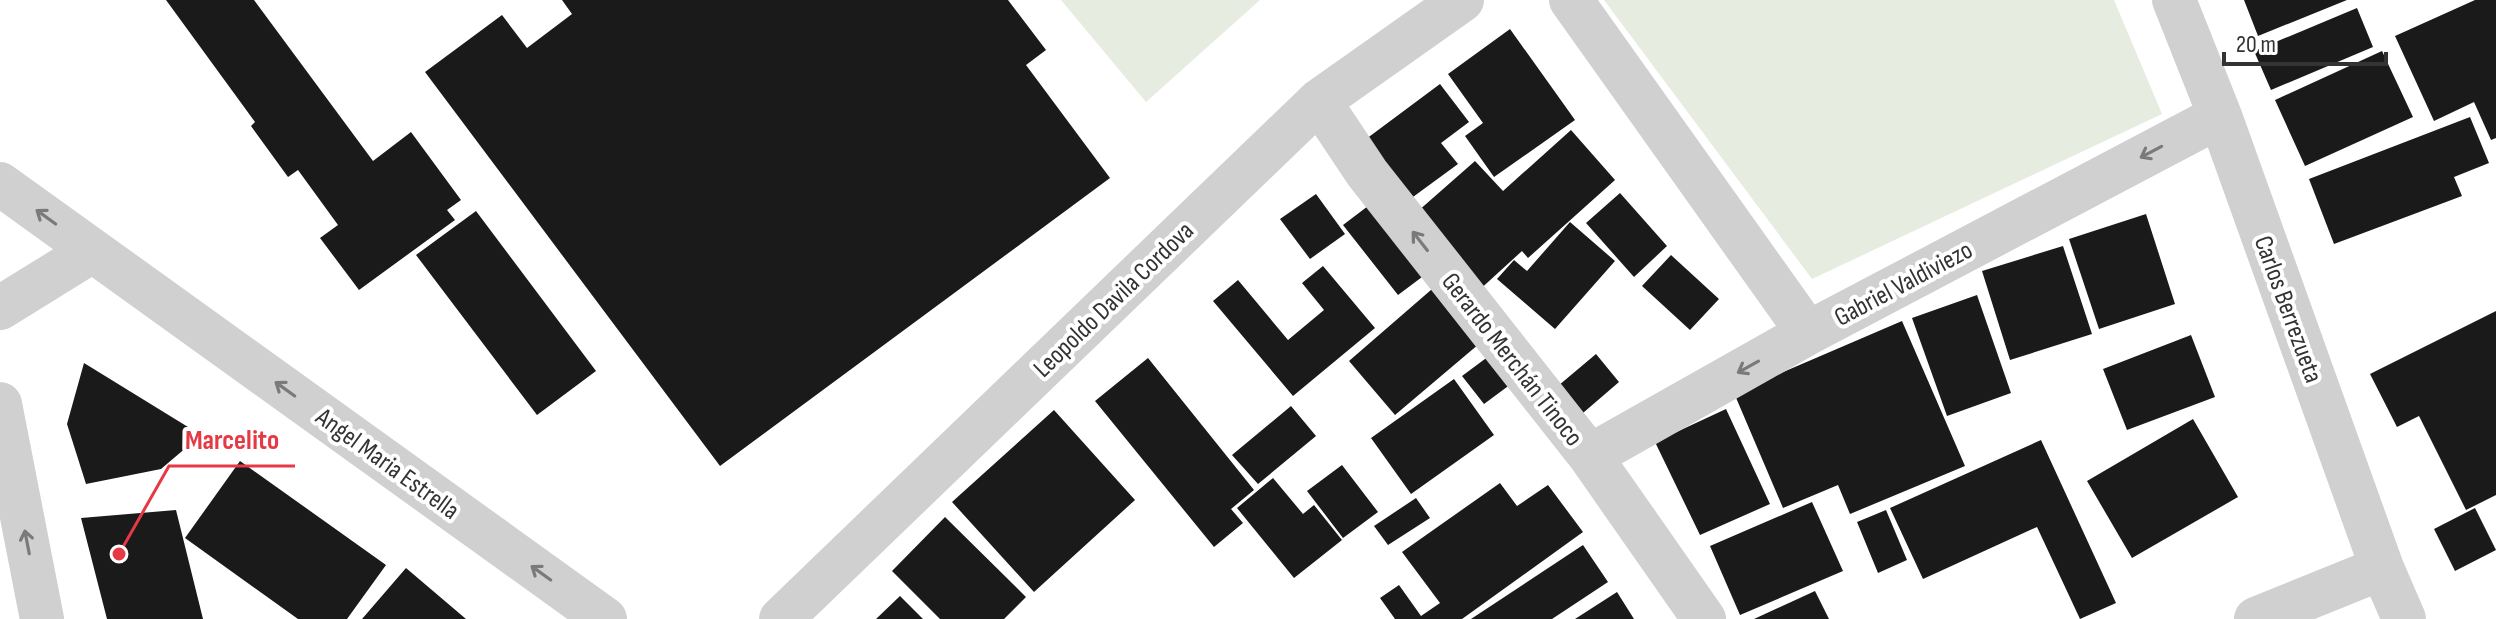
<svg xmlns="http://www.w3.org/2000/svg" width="2496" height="619" viewBox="0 0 2496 619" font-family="'Sofia Sans Condensed',sans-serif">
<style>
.green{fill:#e6ecdf}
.building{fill:#1a1a1a}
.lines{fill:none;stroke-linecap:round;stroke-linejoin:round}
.minor{stroke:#d0d0d0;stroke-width:44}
.tertiary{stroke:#d0d0d0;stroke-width:44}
.oneway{stroke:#7a7a7a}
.labels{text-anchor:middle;stroke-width:8;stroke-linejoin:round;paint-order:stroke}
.street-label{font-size:26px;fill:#333;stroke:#fff}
.leader{fill:none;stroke:#e63946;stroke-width:3}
.callout-dot{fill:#e63946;stroke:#fff;stroke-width:3}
.callout-label{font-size:28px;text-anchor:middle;font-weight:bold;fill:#e63946;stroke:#fff;stroke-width:8;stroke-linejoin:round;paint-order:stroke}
</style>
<rect width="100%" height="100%" fill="#fff"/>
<path class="green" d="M1061,0H1260L1146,102Z
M1604,0H2114L2162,114L1812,279Z"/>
<path class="building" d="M166,0H254L373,161L411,132L461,200L447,210L455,220L359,290L320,238L338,225L298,170L288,177L251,126L255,122Z
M562,0H1008L1046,50L1026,65L1110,178L720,466L425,72L502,15L527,48L572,14Z
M2244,0H2347L2258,36Z
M2475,0H2496V138L2491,140L2474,102L2434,121L2395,36Z
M2357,8L2373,47L2271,90L2254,51Z
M1510,29L1575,120L1494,177L1465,136L1483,123L1448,74Z
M2382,51L2413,117L2305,166L2275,100Z
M1440,84L1469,122L1441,143L1458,164L1402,205L1358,145Z
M2470,117L2489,163L2454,177L2462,196L2334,244L2309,179Z
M1571,130L1615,180L1528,258L1522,251L1476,293L1409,219L1475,161L1503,191Z
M1620,193L1667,246L1634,277L1586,223Z
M1316,194L1345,234L1310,259L1280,219Z
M1372,203L1426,274L1398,295L1343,225Z
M476,211L596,371L537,415L416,255Z
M2146,214L2175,304L2099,329L2069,239Z
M1570,222L1615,261L1555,329L1497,279L1514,260L1527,271Z
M2063,246L2092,334L2010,360L1982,271Z
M1671,255L1719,299L1690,330L1642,286Z
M1323,266L1375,328L1293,396L1213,301L1238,280L1288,340L1324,310L1302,283Z
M1439,283L1486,338L1395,415L1349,361Z
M1977,295L2011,393L1947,416L1912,318Z
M2496,311V495L2466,510L2419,416L2397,427L2370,374Z
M1902,321L1965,466L1850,514L1838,485L1783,508L1734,393Z
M2191,335L2215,397L2127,430L2103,369Z
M1493,353L1515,381L1484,404L1462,376Z
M1596,354L1619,382L1576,419L1552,391Z
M1148,358L1254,490L1231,509L1243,523L1214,547L1095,401Z
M84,363L201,435L161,469L86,484L67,424Z
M1454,379L1494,435L1411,494L1371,438Z
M1291,406L1316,436L1258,484L1232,455Z
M1726,409L1770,504L1700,535L1655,442Z
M1054,410L1135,500L1034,592L952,502Z
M2193,419L2238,497L2132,558L2087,481Z
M2041,440L2116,603L2080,619L2037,527L1923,579L1890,508Z
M240,461L386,565L347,619H298L185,538Z
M1342,465L1378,512L1343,538L1307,491Z
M1273,478L1303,514L1314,505L1342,540L1294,578L1237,508Z
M1500,483L1517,506L1548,485L1583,532L1462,619H1395L1380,598L1399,585L1421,616L1440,603L1402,552Z
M1416,498L1430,518L1388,545L1374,526Z
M1812,502L1843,571L1740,615L1710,546Z
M2475,508L2496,550L2455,571L2434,529Z
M176,510L203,619H107L81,518Z
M1886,510L1907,560L1878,573L1857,522Z
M945,517L1026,597L1004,619H940L892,571Z
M1583,545L1608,582L1552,619H1471Z
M406,568L466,619H362Z
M1815,591L1829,619H1754Z
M1617,592L1634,619H1575Z
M900,596L923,619H876Z"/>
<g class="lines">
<path class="minor" d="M1571,0L1808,333
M2174,0L2220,116L2382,568L2404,619
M1319,101L1367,173L1590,456L1704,619
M0,184L605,619
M0,308L92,251
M1590,456L1808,333L2220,116
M781,619L1319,101L1462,0
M2256,619L2382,568"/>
<path class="tertiary" d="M0,404L42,619"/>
</g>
<defs><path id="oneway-shaft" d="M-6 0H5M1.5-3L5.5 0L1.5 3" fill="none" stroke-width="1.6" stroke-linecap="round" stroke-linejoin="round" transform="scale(2)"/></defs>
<g class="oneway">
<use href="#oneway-shaft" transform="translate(2151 152) rotate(152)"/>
<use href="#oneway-shaft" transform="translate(46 217) rotate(-144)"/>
<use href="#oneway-shaft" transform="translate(1420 241) rotate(-128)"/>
<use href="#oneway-shaft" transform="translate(1748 367) rotate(151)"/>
<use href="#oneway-shaft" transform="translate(285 389) rotate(-144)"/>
<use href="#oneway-shaft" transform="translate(27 542) rotate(-101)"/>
<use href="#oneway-shaft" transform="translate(541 573) rotate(-144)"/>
</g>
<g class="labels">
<g class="street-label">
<text transform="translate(1903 283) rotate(-28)" y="9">Gabriel Valdiviezo</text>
<text transform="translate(1113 299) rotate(-44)" y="9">Leopoldo Davila Cordova</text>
<text transform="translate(2289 309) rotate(70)" y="9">Carlos Berrezueta</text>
<text transform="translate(1513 359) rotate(52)" y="9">Gerardo Merchán Tinoco</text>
<text transform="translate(388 463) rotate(36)" y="9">Angel Maria Estrella</text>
</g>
</g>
<path class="leader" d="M119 554L169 466H295"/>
<circle class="callout-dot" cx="119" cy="554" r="8"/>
<g class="callout-label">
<text x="232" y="449">Marcelito</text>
</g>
<path d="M2224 52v12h162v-12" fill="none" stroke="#333333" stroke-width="4"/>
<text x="2236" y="52" font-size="24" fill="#333333" stroke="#ffffff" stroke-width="6" paint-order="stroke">20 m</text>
</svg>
